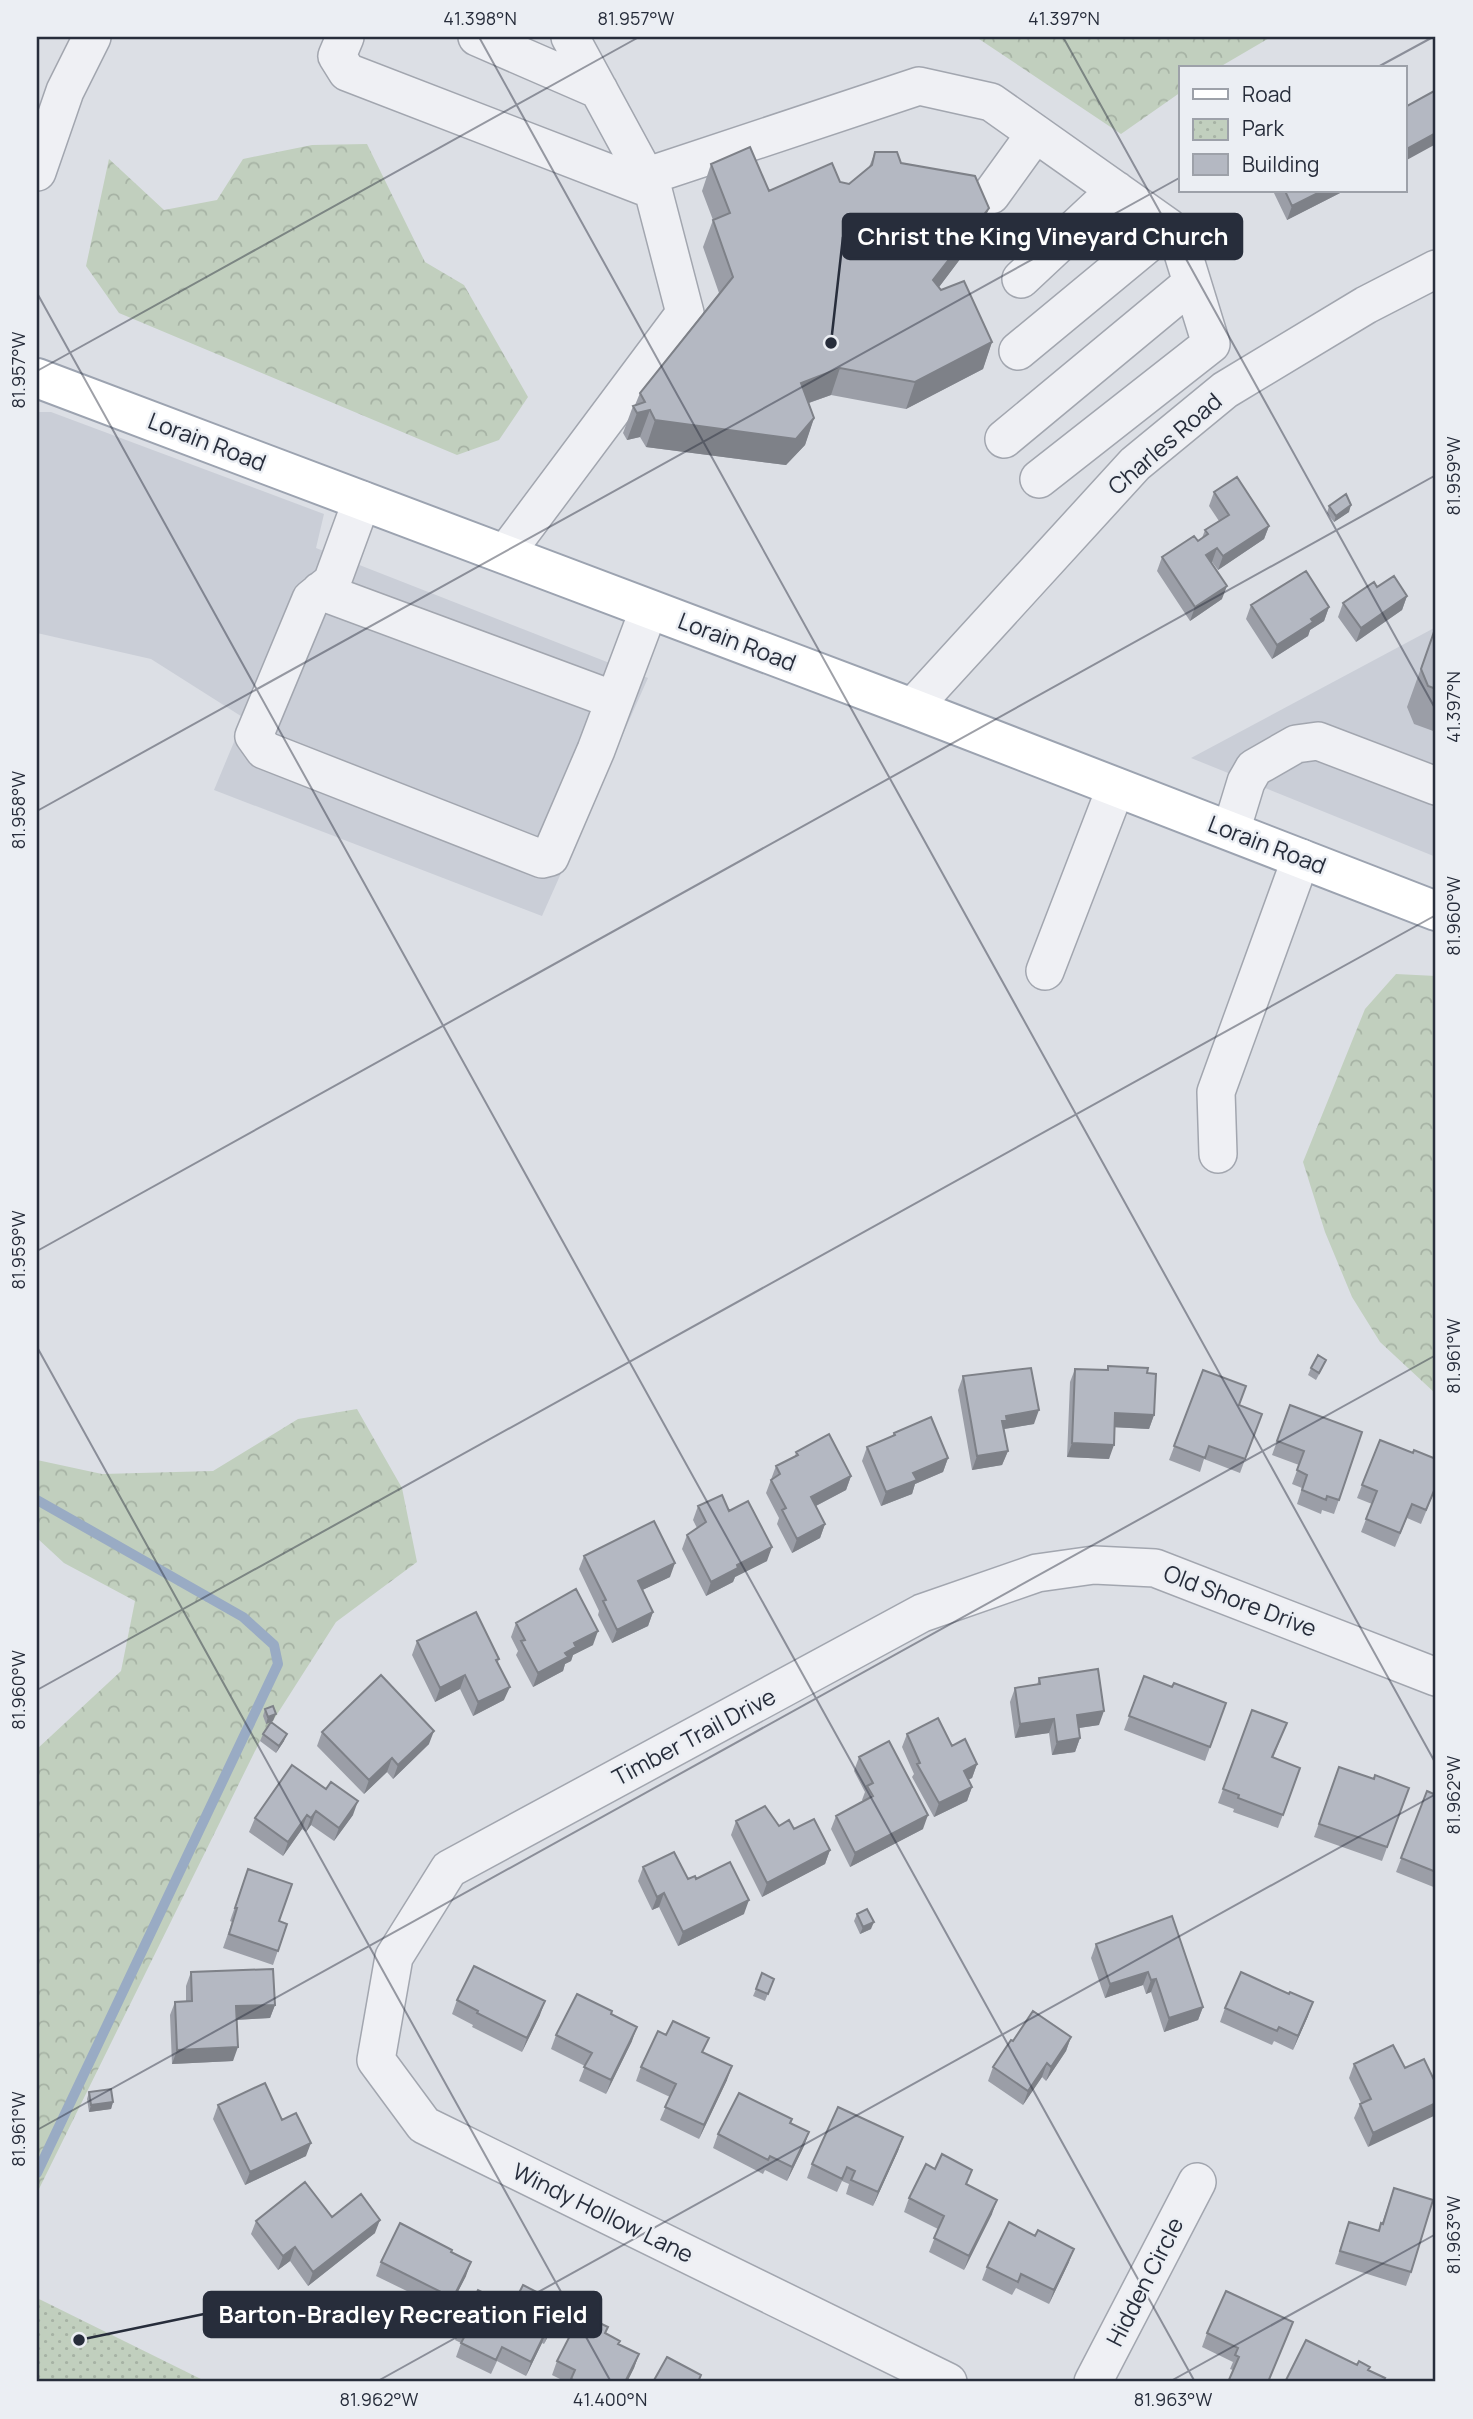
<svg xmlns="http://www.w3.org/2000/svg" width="1473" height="2419" viewBox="0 0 1473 2419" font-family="Manrope,sans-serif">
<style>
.built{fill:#caced7}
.forest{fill:url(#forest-crowns)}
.park{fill:url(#park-dots)}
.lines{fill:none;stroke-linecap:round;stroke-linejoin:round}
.stream{stroke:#99abc4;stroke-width:10}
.minor-casing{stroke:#a2a6af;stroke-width:40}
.major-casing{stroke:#9ca3b0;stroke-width:42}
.minor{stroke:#eff0f4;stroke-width:37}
.major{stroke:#fff;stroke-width:38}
.wall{fill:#9b9ea7}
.shaded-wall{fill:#7e8188}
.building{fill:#b4b8c2;stroke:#7e8188;stroke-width:2}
.ticks{fill:none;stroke:#272d3b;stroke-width:2;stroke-opacity:0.45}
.labels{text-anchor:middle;stroke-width:5;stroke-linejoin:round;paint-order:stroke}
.street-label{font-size:23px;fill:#272d3b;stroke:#ebeef3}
.leader{fill:none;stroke:#272d3b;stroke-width:2.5}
.callout-dot{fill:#272d3b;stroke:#ebeef3;stroke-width:2.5}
.callout{fill:#272d3b;stroke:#272d3b;stroke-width:2.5}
.callout-label{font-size:24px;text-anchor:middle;font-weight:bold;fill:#fff}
.neatline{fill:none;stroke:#272d3b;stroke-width:2.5}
.ticks-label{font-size:18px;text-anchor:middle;fill:#272d3b}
</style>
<defs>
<pattern id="forest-crowns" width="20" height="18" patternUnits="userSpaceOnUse" patternTransform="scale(1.75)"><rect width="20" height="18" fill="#c1cfbe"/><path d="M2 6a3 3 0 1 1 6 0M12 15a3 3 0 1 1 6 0" fill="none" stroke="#a6b2a4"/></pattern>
<pattern id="park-dots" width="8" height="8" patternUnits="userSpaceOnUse" patternTransform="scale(1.75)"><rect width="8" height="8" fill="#c1cfbe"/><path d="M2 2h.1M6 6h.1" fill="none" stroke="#a6b2a4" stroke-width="1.8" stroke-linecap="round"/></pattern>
</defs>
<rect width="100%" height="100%" fill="#dcdfe5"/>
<path class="built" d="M37,412H51L324,514L316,548L648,678L542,916L214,790L244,718L151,659L37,633Z
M1436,627V857L1191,758Z"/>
<path class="forest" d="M976,37H1271L1218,68H1181V92L1121,134Z
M367,144L425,262L464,285L528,397L499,440L457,455L119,313L86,266L109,159L164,210L217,200L243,159L312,145Z
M1396,974L1436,976V1394L1380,1342L1352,1297L1325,1232L1303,1162L1365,1009Z
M357,1409L402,1488L417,1562L336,1622L260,1741L37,2193V1749L121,1671L135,1601L64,1563L37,1538V1460L102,1474L213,1471L298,1419Z"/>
<path class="park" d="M37,2298L207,2382H37Z"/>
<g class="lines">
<path class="stream" d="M37,1500L243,1617L274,1645L278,1664L37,2173"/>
<g class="minor-casing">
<path id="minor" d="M345,37L337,56L347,72L653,190
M477,37L599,90
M37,172L65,91L92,37
M645,177L919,86L991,102L1168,227L1182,250L1211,344L1039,479
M991,195L1035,134
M1021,279L1116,190
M1018,351L1168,227
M1004,439L1192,283
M362,500L332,582L311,599L254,736L264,750L542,859L550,857L596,750L649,609
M505,554L685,313L653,190L570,37
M320,591L614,700
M912,708L1135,464L1225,390L1366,305L1436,269
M1231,831L1246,782L1254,768L1296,744L1318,741L1436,786
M1045,971L1116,787
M1218,1154L1216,1092L1301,858
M948,2382L424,2125L376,2060L394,1957L449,1869L922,1613L1037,1573L1094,1565L1155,1568L1436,1677
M1093,2382L1197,2182"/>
</g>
<g class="major-casing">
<path id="major" d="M37,378L912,708L1436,911"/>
</g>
<use href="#minor" class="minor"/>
<use href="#major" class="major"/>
</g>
<path class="wall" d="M875,152L901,163L979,234L939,287L992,342L983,369L906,409L831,395L809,403L814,418L805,445L786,465L646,447L640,437L627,440L623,433L633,406L635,405L640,393L719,293L703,247L713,220L702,191L711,164L769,191L840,182L849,184L869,167Z
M1273,191H1343L1342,192L1287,220Z
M1214,492L1269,526L1264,539L1218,570L1212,562H1211L1222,599L1190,621L1157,571L1162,557L1198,541L1202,538L1205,530L1219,521L1209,506Z
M1329,506L1349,512L1334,522L1327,513Z
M1407,596L1402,610L1356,642L1338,617L1343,603Z
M1251,605L1329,607L1324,621L1310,630L1308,636L1272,659L1246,619Z
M1435,629H1436V732L1414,724L1407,707Z
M1108,1366L1147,1373L1154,1415L1149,1429L1114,1427L1109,1459L1067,1457L1070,1382L1075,1369L1107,1370Z
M1323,1367L1316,1380L1308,1375L1311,1368Z
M1203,1370L1239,1405L1262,1414L1240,1473L1204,1459L1200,1472L1169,1460Z
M963,1376L1034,1424L1004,1429L1008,1451L1002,1465L972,1470L958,1390Z
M1290,1405L1339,1500L1334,1514L1322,1510L1321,1514L1297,1504L1302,1488L1292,1484L1299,1465L1272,1455Z
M894,1433L948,1458L943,1472L915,1484L912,1494L881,1506L862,1461L867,1447L892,1437Z
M796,1452L851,1476L846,1490L816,1506L825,1524L820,1538L792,1553L777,1524L779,1518L766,1493L776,1466L795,1456Z
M1362,1485L1436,1487L1421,1524L1407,1518L1395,1547L1361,1532L1372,1504L1357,1498Z
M698,1506L729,1511L767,1561L735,1577L733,1582L706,1596L682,1549L687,1535L697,1528L693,1520Z
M584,1556L670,1577L642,1590L653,1612L648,1626L612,1643L598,1615L599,1611L579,1569Z
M516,1623L593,1645L573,1655L571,1661L565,1664L563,1671L533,1687L516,1655L518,1651L511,1637Z
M417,1641L499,1659L498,1662L504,1700L473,1716L460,1689L435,1702L412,1655Z
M1144,1676L1172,1687L1226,1703L1205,1761L1124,1730Z
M1039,1678L1099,1725L1079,1728L1080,1738L1075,1752L1052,1755L1049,1733L1015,1738L1010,1702L1015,1688L1037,1685Z
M265,1709L273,1721L266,1724L263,1716Z
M1252,1710L1287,1723L1273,1758L1300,1768L1278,1828L1233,1812L1234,1809L1218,1803Z
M322,1732L429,1744L393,1779L387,1772L364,1794L317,1746Z
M263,1734L284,1741L276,1753L260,1741Z
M907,1734L952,1746L977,1764L972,1778L969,1779L972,1787L967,1801L934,1817L912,1777L914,1774L902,1747Z
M859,1757L923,1829L850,1867L831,1829L836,1816L863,1801L862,1800L865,1792L854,1771Z
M292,1765L353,1815L334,1841L311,1825L306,1832L302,1829L283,1856L249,1832L255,1818Z
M1339,1767L1374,1779L1409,1788L1382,1861L1314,1837Z
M1427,1791L1436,1795V1888L1396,1872Z
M736,1821L779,1826L794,1829L830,1850L825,1864L762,1897L731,1835Z
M643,1867L688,1879H696L744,1914L678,1946L659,1907L652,1910L638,1881Z
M248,1869L279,1921L287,1924L273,1965L223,1948L232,1922L230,1921Z
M857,1914L871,1929L860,1934L854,1921Z
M1172,1916L1203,2007L1198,2020L1164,2032L1151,1992L1146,1994L1143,1985L1105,1998L1091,1958L1096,1944Z
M191,1972L275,2005L270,2018L237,2020L233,2061L172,2064L170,2015L175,2002L186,2001V1986Z
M774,1979L765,2001L753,1996L756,1989Z
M457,2000L540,2015L522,2052L472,2027L473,2025L452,2014Z
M1225,2008L1308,2016L1293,2050L1274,2041L1272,2045L1220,2022Z
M611,2014L632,2041L606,2094L579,2081L585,2066L551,2049L556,2035Z
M1071,2037L1066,2051L1046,2081L1042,2077L1023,2105L988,2081L993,2067L1013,2041Z
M703,2052L727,2080L699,2139L660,2120L670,2097L636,2081L641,2067Z
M1354,2064L1405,2068L1368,2147L1354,2118L1360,2104L1361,2103L1349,2078Z
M89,2092L113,2102L111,2109L89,2112L87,2099Z
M218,2105L282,2120L306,2156L245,2185L213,2119Z
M790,2123L809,2132L804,2146L787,2181L765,2170L763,2174L713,2148L718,2134Z
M903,2137L898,2151L873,2206L846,2194L849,2184L842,2181L837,2192L807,2178L812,2164Z
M967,2184L992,2214L964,2270L929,2252L938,2229L904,2212L909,2198Z
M1394,2188L1411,2272L1406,2286L1335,2264L1349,2222L1378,2230L1382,2223Z
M332,2217L375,2233L308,2286L290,2261L278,2270L251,2234L256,2221Z
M1035,2236L1069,2262L1049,2304L1016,2288L1012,2295L982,2280L987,2267Z
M451,2252L466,2276L448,2311L376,2276L381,2262Z
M512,2307L557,2319L544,2344L542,2343L526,2376L497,2361L491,2374L456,2357L461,2343L455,2340L460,2326Z
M608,2327L605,2333L618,2344L639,2354L634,2368L627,2382H566L552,2375L557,2361Z
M1207,2333L1288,2336L1233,2370L1230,2369L1233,2362L1202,2347Z"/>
<path class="shaded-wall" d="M1436,133V144L1405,161V150Z
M1322,191H1343L1342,192L1287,220L1292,206Z
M989,208L979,234L924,307L933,280Z
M992,342L983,369L906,409L915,382Z
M840,368L831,395L791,409L801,383Z
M650,410L640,437L627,440L637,413Z
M814,418L805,445L786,465L646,447L655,420Z
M1351,505L1349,512L1334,522L1336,516Z
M1269,526L1264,539L1218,570L1223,556Z
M1217,548L1212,562L1201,569L1206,555Z
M1227,586L1222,599L1190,621L1195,607Z
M1407,596L1402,610L1356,642L1361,628Z
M1329,607L1324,621L1310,630L1308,636L1272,659L1277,645L1311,619Z
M1039,1410L1034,1424L1004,1429L1002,1421L1006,1416Z
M1115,1413L1154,1415L1149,1429L1110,1427Z
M1072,1443L1114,1445L1109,1459L1067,1457Z
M1008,1451L1002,1465L972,1470L977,1456Z
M948,1458L943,1472L915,1484L912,1494L881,1506L886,1492L913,1473Z
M851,1476L846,1490L806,1511L811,1497Z
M825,1524L820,1538L792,1553L797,1539Z
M772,1547L767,1561L735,1577L733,1582L706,1596L711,1582L737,1565Z
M675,1563L670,1577L632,1595L638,1581Z
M653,1612L648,1626L612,1643L617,1630Z
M598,1631L593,1645L573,1655L571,1661L565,1664L563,1671L533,1687L538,1673L565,1653L574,1643Z
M465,1675L460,1689L435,1702L440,1688Z
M510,1687L504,1700L473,1716L478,1702Z
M1104,1711L1099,1725L1072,1729L1077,1715Z
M276,1714L273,1721L266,1724L268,1717Z
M1054,1719L1049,1733L1015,1738L1020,1724Z
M434,1731L429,1744L393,1779L398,1765Z
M287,1734L284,1741L276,1753L279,1746Z
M1080,1738L1075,1752L1052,1755L1057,1742Z
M392,1758L387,1772L364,1794L369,1780Z
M977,1764L972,1778L959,1784L964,1771Z
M972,1787L967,1801L934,1817L939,1803Z
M358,1801L353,1815L334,1841L339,1828Z
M316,1811L311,1825L306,1832L311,1818Z
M307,1815L302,1829L283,1856L288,1842Z
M928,1815L923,1829L850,1867L855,1853Z
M830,1850L825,1864L762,1897L767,1883Z
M664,1893L659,1907L652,1910L657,1897Z
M749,1900L744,1914L678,1946L683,1932Z
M874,1922L871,1929L860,1934L863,1927Z
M1148,1972L1143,1985L1105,1998L1110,1984Z
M1156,1979L1151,1992L1146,1994L1151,1980Z
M545,2001L540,2015L522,2052L527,2038Z
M1313,2002L1308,2016L1293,2050L1298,2036Z
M275,2005L270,2018L231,2020L236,2006Z
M1203,2007L1198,2020L1164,2032L1169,2018Z
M637,2027L632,2041L606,2094L611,2080Z
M1071,2037L1066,2051L1046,2081L1051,2067Z
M238,2047L233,2061L172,2064L177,2050Z
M1047,2063L1042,2077L1023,2105L1028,2091Z
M732,2066L727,2080L699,2139L704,2125Z
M113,2102L111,2109L89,2112L91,2105Z
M1436,2103V2115L1368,2147L1373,2133Z
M809,2132L804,2146L787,2181L792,2167Z
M903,2137L898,2151L873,2206L878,2192Z
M311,2143L306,2156L245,2185L250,2172Z
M997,2200L992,2214L964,2270L969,2256Z
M380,2220L375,2233L308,2286L313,2272Z
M295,2247L290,2261L278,2270L283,2256Z
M1074,2249L1069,2262L1049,2304L1054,2290Z
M471,2262L466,2276L448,2311L453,2298Z
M562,2305L557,2319L544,2344L550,2330Z
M547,2329L542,2343L526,2376L531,2362Z
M639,2354L634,2368L627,2382H625Z"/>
<path class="building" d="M1436,90V133L1405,150V107Z
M750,147L769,191L832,163L840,182L849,184L872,165L875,152H897L901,163L975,176L989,208L933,280L941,290L964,281L992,342L915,382L840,368L801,383L814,418L796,439L655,420L650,410L637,413L633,406L645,402L640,393L733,277L713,220L730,213L711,164Z
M1285,191H1322L1292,206Z
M1237,477L1269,526L1223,556L1217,548L1206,555L1227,586L1195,607L1162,557L1194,536L1198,541L1208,534L1205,530L1229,515L1214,492Z
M1346,494L1351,505L1336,516L1329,506Z
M1306,571L1329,607L1311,619L1313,622L1277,645L1251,605Z
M1394,576L1407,596L1361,628L1343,603L1374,582L1377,587Z
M1435,629H1436V689L1428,686L1421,669Z
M1318,1355L1326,1360L1319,1373L1311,1368Z
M1108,1366L1148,1368L1147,1373L1156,1374L1154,1415L1115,1413L1114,1445L1072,1443L1075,1369L1108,1370Z
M1031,1368L1039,1410L1006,1416L1007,1421H1002L1008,1451L977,1456L963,1376Z
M1203,1370L1246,1386L1239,1405L1262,1414L1245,1459L1209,1446L1205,1458L1174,1446Z
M1290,1405L1362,1432L1339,1500L1327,1496L1326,1500L1302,1490L1307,1475L1297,1470L1304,1451L1277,1441Z
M931,1417L948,1458L913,1473L917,1480L886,1492L867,1447L895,1435L894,1433Z
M829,1434L851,1476L811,1497L825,1524L797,1539L782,1510L786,1508L771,1480L780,1474L776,1466L798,1455L796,1452Z
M1380,1440L1413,1453L1414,1450L1436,1459V1486L1426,1510L1412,1504L1400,1533L1366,1519L1377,1491L1362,1485Z
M722,1495L729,1511L748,1501L772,1547L737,1565L738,1568L711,1582L687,1535L706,1522L698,1506Z
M654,1521L675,1563L638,1581L653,1612L617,1630L603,1601L606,1600L584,1556Z
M576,1589L598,1631L574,1643L576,1647L565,1653L568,1657L538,1673L521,1641L525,1640L516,1623Z
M476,1612L499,1659L496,1660L510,1687L478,1702L465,1675L440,1688L417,1641Z
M1098,1669L1104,1711L1077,1715L1080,1738L1057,1742L1054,1719L1020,1724L1015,1688L1040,1684L1039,1678Z
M381,1675L434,1731L398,1765L392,1758L369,1780L322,1732Z
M1144,1676L1172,1687L1174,1683L1226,1703L1210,1747L1129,1716Z
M273,1706L276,1714L268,1717L265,1709Z
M1252,1710L1287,1723L1272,1757L1300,1768L1283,1815L1238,1798L1239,1795L1223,1789Z
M938,1718L952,1746L965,1739L977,1764L964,1771L972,1787L939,1803L917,1764L920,1763L907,1734Z
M271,1722L287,1734L279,1746L263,1734Z
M889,1741L928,1815L855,1853L836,1816L873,1796L867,1786L873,1783L859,1757Z
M292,1765L326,1789L331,1782L358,1801L339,1828L316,1811L311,1818L307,1815L288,1842L255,1818Z
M1339,1767L1374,1779L1375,1775L1409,1788L1387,1847L1319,1824Z
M1427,1791L1436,1795V1872L1401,1858Z
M765,1806L779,1826L789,1820L794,1829L814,1819L830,1850L767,1883L736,1821Z
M674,1852L688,1879L695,1876L696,1879L730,1862L749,1900L683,1932L664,1893L657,1897L643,1867Z
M248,1869L292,1884L279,1921L287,1924L278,1951L229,1934L237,1908H235Z
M867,1909L874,1922L863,1927L857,1914Z
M1172,1916L1203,2007L1169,2018L1156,1979L1151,1980L1148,1972L1110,1984L1096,1944Z
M474,1966L545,2001L527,2038L477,2013L478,2011L457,2000Z
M273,1969L275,2005L236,2006L238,2047L177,2050L175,2002L192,2001L191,1972Z
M1241,1972L1289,1994L1290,1992L1313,2002L1298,2036L1279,2027L1277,2031L1225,2008Z
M762,1973L774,1979L768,1994L756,1989Z
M577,1994L612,2011L611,2014L637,2027L611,2080L584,2067L592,2053L556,2035Z
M1033,2011L1071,2037L1051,2067L1047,2063L1028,2091L993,2067L1011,2040L1013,2041Z
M673,2021L709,2038L702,2052L732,2066L704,2125L665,2107L676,2084L641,2067L658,2031L666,2035Z
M1393,2045L1405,2068L1424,2059L1436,2084V2103L1373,2133L1360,2104L1371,2099L1354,2064Z
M265,2083L282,2120L296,2113L311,2143L250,2172L218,2105Z
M111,2089L113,2102L91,2105L89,2092Z
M739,2093L792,2119L790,2123L809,2132L792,2167L770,2156L768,2160L718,2134Z
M838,2107L903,2137L878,2192L851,2180L855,2171L847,2167L842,2179L812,2164Z
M942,2154L972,2170L966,2184L997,2200L969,2256L934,2238L944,2216L909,2198L926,2164L935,2169Z
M305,2182L332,2217L361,2194L380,2220L313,2272L295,2247L283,2256L256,2221Z
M1394,2188L1433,2200L1411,2272L1340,2251L1349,2222L1379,2231L1381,2223L1383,2224Z
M1009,2222L1035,2236L1038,2230L1074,2249L1054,2290L1021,2274L1018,2282L987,2267Z
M400,2223L452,2250L451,2252L471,2262L453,2298L381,2262Z
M523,2285L562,2305L550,2330L547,2329L531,2362L502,2347L496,2360L461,2343L468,2330L460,2326L478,2290L512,2307Z
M1226,2291L1293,2322L1268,2382H1228L1239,2357L1235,2355L1238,2348L1207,2333Z
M581,2314L608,2327L605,2333L620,2341L618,2344L639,2354L625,2382H578L571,2379L575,2370L557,2361Z
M1306,2340L1357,2365L1359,2361L1370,2367L1368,2370L1385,2378L1382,2382H1285Z
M667,2357L701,2375L698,2382H653Z"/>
<path class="ticks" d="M479,37L1436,1764M1063,37L1436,710M1376,68L1433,37M37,293L1195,2382M37,371L639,37M37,811L1181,177M37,1251L1436,475M37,1347L611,2382M37,1690L1436,915M37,2130L1436,1355M376,2382L1436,1794M1169,2382L1436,2234"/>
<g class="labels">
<g class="street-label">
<text transform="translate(207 442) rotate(21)" y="8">Lorain Road</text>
<text transform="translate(1165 444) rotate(-41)" y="8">Charles Road</text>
<text transform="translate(737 642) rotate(21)" y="8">Lorain Road</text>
<text transform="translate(1267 845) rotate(21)" y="8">Lorain Road</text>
<text transform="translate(1240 1601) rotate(21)" y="8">Old Shore Drive</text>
<text transform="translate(694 1737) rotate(-28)" y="8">Timber Trail Drive</text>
<text transform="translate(603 2213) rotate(26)" y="8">Windy Hollow Lane</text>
<text transform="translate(1145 2282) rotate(-63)" y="8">Hidden Circle</text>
</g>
</g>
<path class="leader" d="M831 343L843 237M79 2340L204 2314"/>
<g class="callout-dot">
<circle cx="831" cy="343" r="7"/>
<circle cx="79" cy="2340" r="7"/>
</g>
<g class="callout">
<rect x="843" y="214" width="399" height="45" rx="7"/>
<rect x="204" y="2292" width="397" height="45" rx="7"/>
</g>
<g class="callout-label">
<text x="1043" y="245">Christ the King Vineyard Church</text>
<text x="403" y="2323">Barton-Bradley Recreation Field</text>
</g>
<rect width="1473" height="2419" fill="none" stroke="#ebeef3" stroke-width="77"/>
<rect x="1179" y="66" width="228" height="126" fill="#ebeef3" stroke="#9da1a9" stroke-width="2"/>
<rect x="1193" y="89" width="35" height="10" fill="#ffffff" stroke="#9da1a9" stroke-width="2"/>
<text x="1242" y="102" font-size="21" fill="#272d3b">Road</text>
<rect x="1193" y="119" width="35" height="21" fill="url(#park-dots)" stroke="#9da1a9" stroke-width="2"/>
<text x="1242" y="136" font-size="21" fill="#272d3b">Park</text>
<rect x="1193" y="154" width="35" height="21" fill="#b4b8c2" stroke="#9da1a9" stroke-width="2"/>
<text x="1242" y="172" font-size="21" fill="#272d3b">Building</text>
<rect x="38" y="38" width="1396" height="2342" class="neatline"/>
<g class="ticks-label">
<text x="480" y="25">41.398°N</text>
<text x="636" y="25">81.957°W</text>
<text x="1064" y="25">41.397°N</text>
<text transform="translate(19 370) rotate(-90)" y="6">81.957°W</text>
<text transform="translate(1454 476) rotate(-90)" y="6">81.959°W</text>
<text transform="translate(1454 707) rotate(-90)" y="6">41.397°N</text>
<text transform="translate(19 810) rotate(-90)" y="6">81.958°W</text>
<text transform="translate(1454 916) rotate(-90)" y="6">81.960°W</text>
<text transform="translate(19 1250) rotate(-90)" y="6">81.959°W</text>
<text transform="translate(1454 1356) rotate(-90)" y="6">81.961°W</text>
<text transform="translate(19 1690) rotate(-90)" y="6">81.960°W</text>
<text transform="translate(1454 1795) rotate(-90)" y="6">81.962°W</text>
<text transform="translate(19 2129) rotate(-90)" y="6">81.961°W</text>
<text transform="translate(1454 2235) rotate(-90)" y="6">81.963°W</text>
<text x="379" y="2406">81.962°W</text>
<text x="610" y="2406">41.400°N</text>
<text x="1173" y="2406">81.963°W</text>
</g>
</svg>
